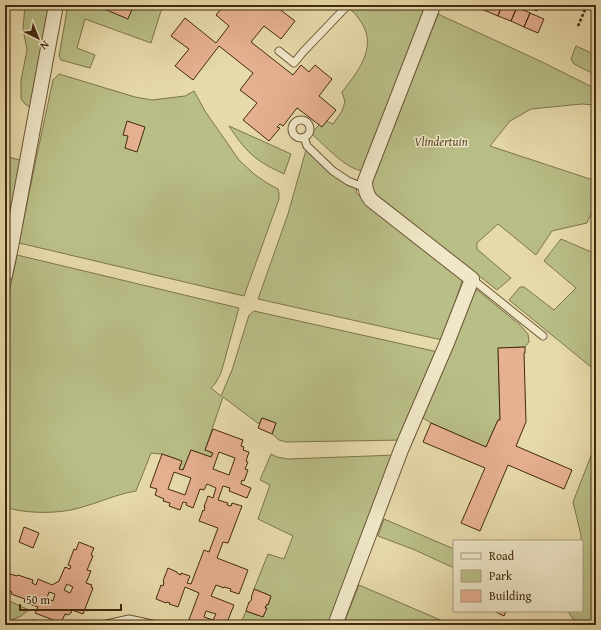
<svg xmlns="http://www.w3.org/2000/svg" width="601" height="630" viewBox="0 0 601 630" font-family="'Gentium Book Plus',serif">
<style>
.green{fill:#b9be86;stroke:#7e744a}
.building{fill:#e6b191;stroke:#43290e;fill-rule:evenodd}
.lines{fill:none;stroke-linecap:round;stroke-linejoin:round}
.service-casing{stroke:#6c5535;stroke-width:9}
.minor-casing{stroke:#6c5535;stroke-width:16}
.path{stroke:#43290e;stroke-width:2.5;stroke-dasharray:3 2;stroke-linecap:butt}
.service{stroke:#efe7c8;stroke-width:7}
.minor{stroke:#efe7c8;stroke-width:14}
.labels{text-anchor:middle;stroke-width:3;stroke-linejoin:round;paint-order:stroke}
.park-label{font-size:12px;font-style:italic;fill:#5b4726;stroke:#efe7c8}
</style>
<rect width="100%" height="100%" fill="#e7daaa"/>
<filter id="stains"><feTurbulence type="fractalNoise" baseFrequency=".005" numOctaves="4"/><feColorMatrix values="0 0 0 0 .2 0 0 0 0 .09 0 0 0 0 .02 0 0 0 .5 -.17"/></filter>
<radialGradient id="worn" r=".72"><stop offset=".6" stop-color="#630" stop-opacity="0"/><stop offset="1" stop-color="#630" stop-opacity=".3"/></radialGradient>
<path class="green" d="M25,5H52L33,109L25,104L21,99V80L27,50L23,29Z
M68,5H164L160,14L151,43L85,19L77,48L95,55L90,68L61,60L59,56Z
M351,5H418L427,8L363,171C347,170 323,144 311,133L324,120L333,124L342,111L345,102L342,92C365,63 382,38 349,8Z
M438,14L540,61L596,89V105L582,104L531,109L510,121L490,146L596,181V202L587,223L552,231L536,255L498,224L477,243V249L511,278L497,290L372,191L371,185Z
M576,46L596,55V75L574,64L571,59Z
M59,74L135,97L152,100L185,96L194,91L205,111L239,160L254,174L267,183L278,189L279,193V199L244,296L19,243L35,164L53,80Z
M229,126L291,154L284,174C274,169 264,165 256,158C245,150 236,137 229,126Z
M306,150L329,171L357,186L356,193L463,279L442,340L258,299L288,214Z
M5,156L23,161L6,240H5Z
M561,239L596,254V371L509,300L520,287H524L554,310L576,288L544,261Z
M17,255L239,308L221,373L215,384L211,388L221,396L232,370L249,315L254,311L438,352L403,440L286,442L279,440L272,434L276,423L262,418L259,424L223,397L205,450L213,453L211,457L191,450L183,470L179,469L182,461L162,454L151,453L136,491C117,494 98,503 79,508C59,514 25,514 5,507V312Z
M476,289L520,325L528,334L529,342L525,347L498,348L500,420H498L486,447L431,423L423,418L472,294Z
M596,443V614L591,625H587L573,619L568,611H582V541H581V535L573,502Z
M271,454L277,457L288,459L397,455L330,625H240L246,611L263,617L266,609L265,608L267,604L268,605L271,596L254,589L268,554L284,559L293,536L258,519L270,485L260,480Z
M384,519L454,549V568L415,550L378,536Z
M359,585L445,622L451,625H343Z
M5,599L29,610L21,616L5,623Z"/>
<path class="building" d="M98,5H128L133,7L128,19L97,6Z
M224,5H280L278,8L295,21L281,39L264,26L251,42L293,75L301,65L309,72L315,65L332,79L319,96L336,110L322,127L297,108L283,126L280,124L277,127L280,128L269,141L243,120L257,103L240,90L253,73L219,46L193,80L175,66L189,49L171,36L185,18L216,43L229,26L216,15Z
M473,5H486L484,10Z
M486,5H502L498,16L484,10Z
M502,5H511L517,7L511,21L498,16Z
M534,5H540L537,11L532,9Z
M517,7L530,13L524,27L511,21Z
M530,13L544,19L538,33L524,27Z
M127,121L145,127L137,152L125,148L128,136L123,135Z
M525,347V353H524L526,422L516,446L572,470L564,489L508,465L480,531L461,523L485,468L423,442L431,423L486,447L498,420H500L498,348Z
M262,418L276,423L272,434L258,428Z
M213,429L243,440L241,446L244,447L243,450L249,452L246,461L248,462L245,469L248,470L244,481L242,480L241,484L251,488L247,498L229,491L230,488L223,486L218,500L228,503L227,505L231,506L232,503L242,506L228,543L223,542L217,558L248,570L239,594L230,591L231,589L224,587V588L216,585L211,596L234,605L226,625H187L199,593L185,587L178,607L169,604L170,603L166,602V603L156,599L161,585L163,586L164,582L163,581L168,568L177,572V573L181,575V573L190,576L187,583L191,584L204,550L209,552L218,528L199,521L203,510L204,511L205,507H204L208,496L213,498L216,488L207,484L204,490L200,489L193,508L186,505L187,503L183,502L180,510L169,506L170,503L163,501L164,499L155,495L157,489L150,487L162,454L182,461L179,469L183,470L191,450L211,457L213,453L205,450ZM219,452L235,458L229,475L213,469ZM174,472L191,478L185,495L168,489ZM206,611L216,614L213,620L204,617Z
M24,527L39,533L33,548L19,542Z
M79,542L94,548L91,555L93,556L87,570L91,571L86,583L92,585L91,587L93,588L83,614L72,610L71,613L68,615L65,614L61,623L35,613L38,607L24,602L25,599L11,594L12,592L5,589V586L10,574L17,576L18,575L33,580L32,583L36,585L38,579L52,585L59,581L65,567L70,569L71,566L68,565L74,549L76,550ZM67,584L73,587L70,593L64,590ZM49,592L55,594L53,601L47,598Z
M254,589L271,596L268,605L267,604L265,608H267L263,617L246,611L249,602H250L252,599L251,598Z
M494,611H506L504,616Z"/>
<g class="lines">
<g class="service-casing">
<path id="service" d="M279,51L294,63L303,52L345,8L347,5
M292 129a9 9 0 1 1 18 0a9 9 0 1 1-18 0Z
M304,137L307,146L333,171L348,181L365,188
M472,279L543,336
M20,625L36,624L40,625
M102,625L129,619L157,625"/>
</g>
<g class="minor-casing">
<path id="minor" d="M5,275L11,247L56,5
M335,625L401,450L447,343L472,279L371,200C366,194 365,189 365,181L433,6L431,5"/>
</g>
<path class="path" d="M578,26L587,5"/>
<use href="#service" class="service"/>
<use href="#minor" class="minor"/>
</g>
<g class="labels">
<g class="park-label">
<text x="441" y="146">Vlindertuin</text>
</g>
</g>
<rect width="601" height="630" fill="none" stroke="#e7daaa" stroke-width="20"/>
<rect x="6" y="6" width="589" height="618" fill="none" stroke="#43290e" stroke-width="2"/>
<rect x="10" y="10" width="581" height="610" fill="none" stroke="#43290e"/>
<rect x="453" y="540" width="130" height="72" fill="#efe7c8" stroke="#aa9b7e"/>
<rect x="461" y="553" width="20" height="6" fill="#efe7c8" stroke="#aa9b7e"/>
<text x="489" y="560" font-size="12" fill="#43290e">Road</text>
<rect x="461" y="570" width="20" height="12" fill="#b9be86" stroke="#aa9b7e"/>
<text x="489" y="580" font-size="12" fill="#43290e">Park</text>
<rect x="461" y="590" width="20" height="12" fill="#e6b191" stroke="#aa9b7e"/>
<text x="489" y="600" font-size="12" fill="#43290e">Building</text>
<g transform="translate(38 38) rotate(137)" stroke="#efe7c8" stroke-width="3" paint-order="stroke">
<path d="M0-3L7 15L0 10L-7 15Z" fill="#43290e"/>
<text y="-6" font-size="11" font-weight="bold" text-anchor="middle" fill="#43290e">N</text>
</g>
<path d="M20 604v6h101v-6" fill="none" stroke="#43290e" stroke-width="2"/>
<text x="26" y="604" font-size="12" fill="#43290e" stroke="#efe7c8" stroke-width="3" paint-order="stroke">50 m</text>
<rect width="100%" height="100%" filter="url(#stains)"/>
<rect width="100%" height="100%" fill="url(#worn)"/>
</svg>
